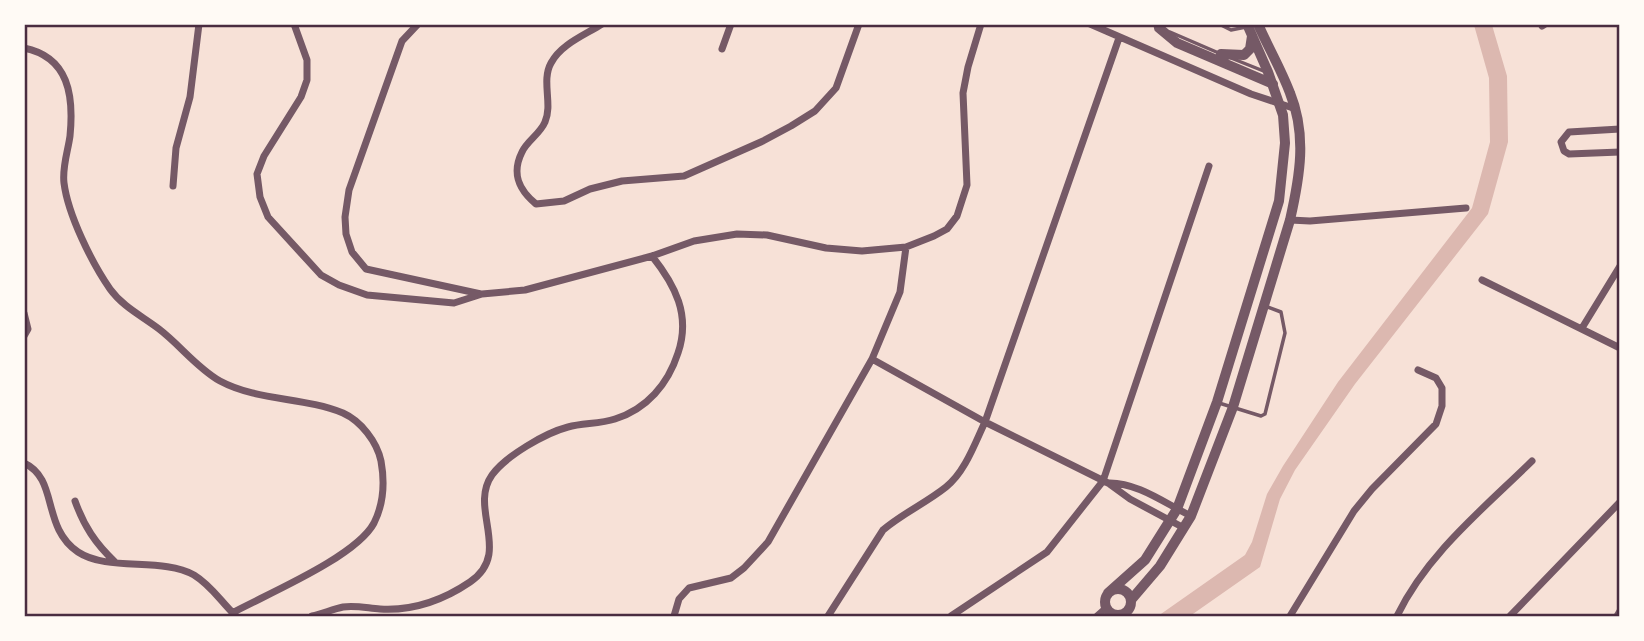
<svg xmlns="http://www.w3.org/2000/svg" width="1644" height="641" viewBox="0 0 1644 641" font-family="'Fira Sans',sans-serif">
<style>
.water{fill:#dcb8b0}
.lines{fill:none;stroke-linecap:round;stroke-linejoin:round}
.service{stroke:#755966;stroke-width:3.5}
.minor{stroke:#755966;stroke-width:7}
.tertiary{stroke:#755966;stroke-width:10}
.neatline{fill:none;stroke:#4a2c40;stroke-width:2.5}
</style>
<rect width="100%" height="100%" fill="#f7e1d7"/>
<path class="water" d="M1474,25H1492L1507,76L1508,142L1488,214L1355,384L1295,470L1280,499L1260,567L1190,616H1158L1245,555L1252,542L1267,494L1283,466L1338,382L1472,208L1490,142L1489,78Z"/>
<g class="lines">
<path class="service" d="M1151,24L1159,28
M1219,24L1231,30L1246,27
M1170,32L1221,54
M1231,58L1266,72
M1219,403L1261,416L1265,414L1285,333L1281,312L1265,306"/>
<path class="minor" d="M294,24L307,60V80L301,97L264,156L257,174L260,197L268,217L321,275L339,285L367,295L454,303L482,294L525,290L652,256L694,241L737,234L767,235L826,248L862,251L906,247L934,236L947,229L957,216L967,185L963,93L968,67L981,24
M418,24L402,41L349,190L345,217L346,234L352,252L366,269L481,294
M602,24C585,35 561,44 551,63C541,81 553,104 545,122C540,134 527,141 522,152C511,174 519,190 536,204L564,201L590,189L622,181L684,176L763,141L791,126L815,111L836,88L859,24
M1090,24L1251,94L1296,109
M1542,26L1545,24
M24,48C69,57 74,96 70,136C68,151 62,167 64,183C68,215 92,263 110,289C123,307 142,316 159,329C180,345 197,368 220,381C257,401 304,397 343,413C361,421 377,442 381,461C385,483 384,503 374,523C356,557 267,594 232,613
M722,49L731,24
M1620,129L1569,132L1561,142L1564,151L1569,154L1620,152
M173,186L176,148L190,97L199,24
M1290,220L1310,221L1466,208
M1482,280L1620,348
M24,313L28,329L24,336
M1582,328L1620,266
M872,359L985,422L1108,483L1130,499L1184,528
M24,463C59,479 41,527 78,552C108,572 162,557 194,575C212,586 221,602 236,616
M1108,483C1137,482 1166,504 1191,516
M75,501C84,526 95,543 115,562
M312,616C322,614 333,609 343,607C355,605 367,608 380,609C413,611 442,601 470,582C513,553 468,509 492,475C506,456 545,433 568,427C583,423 600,424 615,419C647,409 668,384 678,353C691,315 675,285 652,256
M674,616L679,599L689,588L731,578L744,568L768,542L872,359L900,292L906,247
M828,616L883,530C903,513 926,503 946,487C965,472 975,443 985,422L1119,38
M951,616L1047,552L1103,481L1209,166
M1097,616L1106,608
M1116,616V615
M1290,616L1354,511L1372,489L1436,424L1442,406V388L1436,378L1418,370
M1397,616C1427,554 1483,509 1532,461
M1510,616L1620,502
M1617,616L1620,611"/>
<path class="tertiary" d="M1159,28L1177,43L1273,84
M1221,54L1244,55L1250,49L1252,36
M1105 602a13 13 0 1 1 26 0a13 13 0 1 1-26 0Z
M1108,593L1145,560L1177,509L1217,402L1279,201L1285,143L1283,115L1268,72L1247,24
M1131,600L1160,566L1191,516L1233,407L1290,220C1300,176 1307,135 1290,93C1281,69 1268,47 1258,24"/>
</g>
<rect width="1644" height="641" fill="none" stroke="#fffaf5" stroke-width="52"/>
<rect x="26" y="26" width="1592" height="589" class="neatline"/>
</svg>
